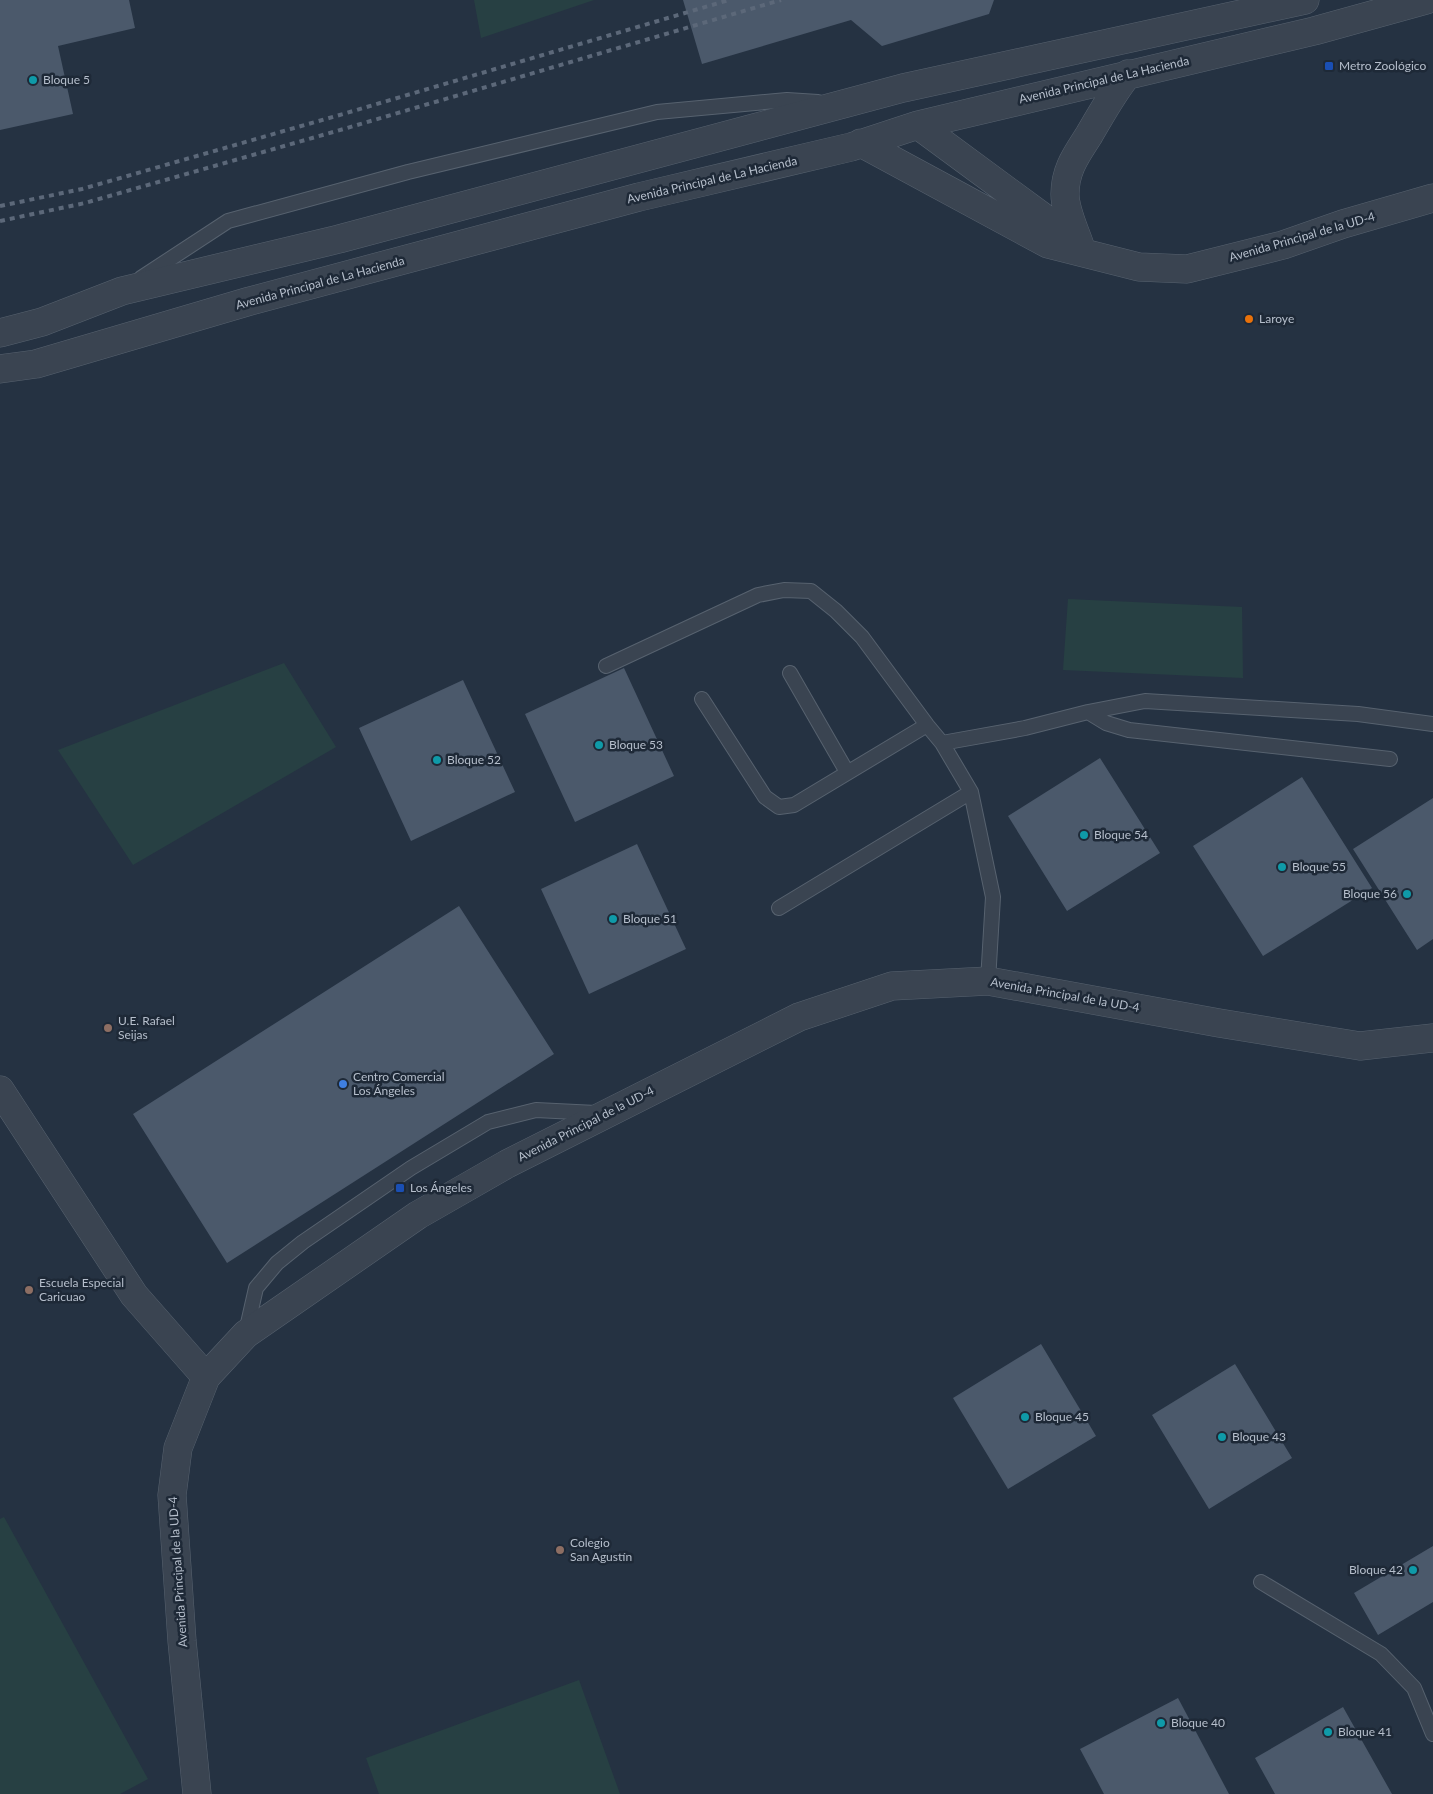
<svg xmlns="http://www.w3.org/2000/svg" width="1433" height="1794" viewBox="0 0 1433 1794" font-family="Lato,sans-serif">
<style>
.green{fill:#274043}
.building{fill:#4b596b}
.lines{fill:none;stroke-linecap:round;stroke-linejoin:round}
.lane-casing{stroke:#57626f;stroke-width:16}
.street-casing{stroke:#57626f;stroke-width:29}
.lane{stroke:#3a4451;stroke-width:14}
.street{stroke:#3a4451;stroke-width:28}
.rail{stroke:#5c6879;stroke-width:4;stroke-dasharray:5 5;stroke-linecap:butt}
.transit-dot{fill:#1a4fb4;stroke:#1e2937;stroke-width:2}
.culture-dot{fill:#0f9aa8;stroke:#1e2937;stroke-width:2}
.food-dot{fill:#e8710a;stroke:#1e2937;stroke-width:2}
.education-dot{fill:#8d6e63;stroke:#1e2937;stroke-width:2}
.shop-dot{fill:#3f7fe0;stroke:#1e2937;stroke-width:2}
.labels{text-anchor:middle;stroke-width:5;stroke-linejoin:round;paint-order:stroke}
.poi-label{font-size:12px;fill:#b6bfcc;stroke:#1e2937;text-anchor:start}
.street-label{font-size:12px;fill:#b6bfcc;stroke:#1e2937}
</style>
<rect width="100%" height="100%" fill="#253242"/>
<path class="green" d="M474,0H594L481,38Z
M1068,599L1242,607L1243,678L1063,670Z
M284,663L336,747L133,865L58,750Z
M4,1517L148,1779L120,1794H0V1519Z
M579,1680L620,1794H379L366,1758Z"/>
<path class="building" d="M0,0H129L135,28L58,46L73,114L0,130Z
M683,0H994L989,14L882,46L851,20L702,64Z
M624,668L674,776L575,822L525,714Z
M463,680L515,792L411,841L359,728Z
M1100,758L1160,853L1067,911L1008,816Z
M1302,777L1372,888L1263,956L1193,846Z
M1433,798V939L1417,950L1353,849Z
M637,844L686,949L589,994L541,889Z
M459,906L554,1054L227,1263L133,1114Z
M1041,1344L1096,1436L1008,1489L953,1398Z
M1235,1364L1292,1458L1209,1509L1152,1415Z
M1433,1546V1602L1378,1635L1354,1593Z
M1178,1698L1229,1794H1104L1080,1749Z
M1343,1707L1392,1794H1275L1255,1758Z"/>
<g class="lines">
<g class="lane-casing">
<path id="lane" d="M141,278L228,221L408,172L657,112L787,100L818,102
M606,666L758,595L784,590L811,591L836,611L862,637L927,725L942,743L971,792L993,897L988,981
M790,673L847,772
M702,699L765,797L779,807L794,805L927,725
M1088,712L1106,723L1129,730L1390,759
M942,743L1025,728L1088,712L1145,701L1358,714L1433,724
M779,908L971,792
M246,1332L256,1288L277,1263L303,1242L411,1168L488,1122L536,1110L596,1113
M1261,1582L1381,1654L1414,1688L1433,1734"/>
</g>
<g class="street-casing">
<path id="street" d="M918,125L1047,220L1080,250
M861,143L1048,244L1139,267L1187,269L1283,245L1343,224L1433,198
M1081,249C1076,232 1065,212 1065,194C1065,169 1077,154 1089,135C1102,113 1112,94 1128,74
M0,333L42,322L122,291L339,239L903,88L1305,0
M0,369L36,364L250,301L639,197L851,147L918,125L1314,31L1426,0
M0,1090L134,1295L206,1377
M197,1794L182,1641L172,1495L178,1448L206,1377L246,1334L418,1215L507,1164L799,1017L892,986L988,981L1219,1023L1360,1046L1433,1038"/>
</g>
<use href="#lane" class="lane"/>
<use href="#street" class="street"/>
<path class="rail" d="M0,206L82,189L343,114L729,0
M0,221L85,203L347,128L781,0"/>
</g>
<g class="transit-dot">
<rect x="1324" y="61" width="10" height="10" rx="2.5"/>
<rect x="395" y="1183" width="10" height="10" rx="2.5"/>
</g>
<g class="culture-dot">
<circle cx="33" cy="80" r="5"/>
<circle cx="599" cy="745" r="5"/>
<circle cx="437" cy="760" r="5"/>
<circle cx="1084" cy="835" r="5"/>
<circle cx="1282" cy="867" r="5"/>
<circle cx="1407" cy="894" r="5"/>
<circle cx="613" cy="919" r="5"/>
<circle cx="1025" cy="1417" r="5"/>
<circle cx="1222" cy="1437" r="5"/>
<circle cx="1413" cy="1570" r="5"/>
<circle cx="1161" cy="1723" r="5"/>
<circle cx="1328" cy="1732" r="5"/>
</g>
<circle class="food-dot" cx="1249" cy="319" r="5"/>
<g class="education-dot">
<circle cx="108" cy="1028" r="5"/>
<circle cx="29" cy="1290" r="5"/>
<circle cx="560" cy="1550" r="5"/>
</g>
<circle class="shop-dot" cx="343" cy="1084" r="5"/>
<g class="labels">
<g class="poi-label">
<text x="1339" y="70">Metro Zoológico</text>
<text x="43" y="84">Bloque 5</text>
<text x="1259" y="323">Laroye</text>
<text x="609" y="749">Bloque 53</text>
<text x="447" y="764">Bloque 52</text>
<text x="1094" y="839">Bloque 54</text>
<text x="1292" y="871">Bloque 55</text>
<text x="1397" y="898" text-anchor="end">Bloque 56</text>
<text x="623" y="923">Bloque 51</text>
<text x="118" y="1025">U.E. Rafael<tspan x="118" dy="14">Seijas</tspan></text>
<text x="353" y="1081">Centro Comercial<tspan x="353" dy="14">Los Ángeles</tspan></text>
<text x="410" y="1192">Los Ángeles</text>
<text x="39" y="1287">Escuela Especial<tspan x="39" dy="14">Caricuao</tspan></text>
<text x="1035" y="1421">Bloque 45</text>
<text x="1232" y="1441">Bloque 43</text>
<text x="570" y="1547">Colegio<tspan x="570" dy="14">San Agustín</tspan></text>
<text x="1403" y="1574" text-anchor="end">Bloque 42</text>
<text x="1171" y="1727">Bloque 40</text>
<text x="1338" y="1736">Bloque 41</text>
</g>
<g class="street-label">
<text transform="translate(1104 80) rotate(-13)" y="4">Avenida Principal de La Hacienda</text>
<text transform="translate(712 180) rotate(-13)" y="4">Avenida Principal de La Hacienda</text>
<text transform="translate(1302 237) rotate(-16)" y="4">Avenida Principal de la UD-4</text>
<text transform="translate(320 283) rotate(-15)" y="4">Avenida Principal de La Hacienda</text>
<text transform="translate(1065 995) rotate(10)" y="4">Avenida Principal de la UD-4</text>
<text transform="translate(586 1124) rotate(-27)" y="4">Avenida Principal de la UD-4</text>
<text transform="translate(178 1572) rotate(-94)" y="4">Avenida Principal de la UD-4</text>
</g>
</g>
</svg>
